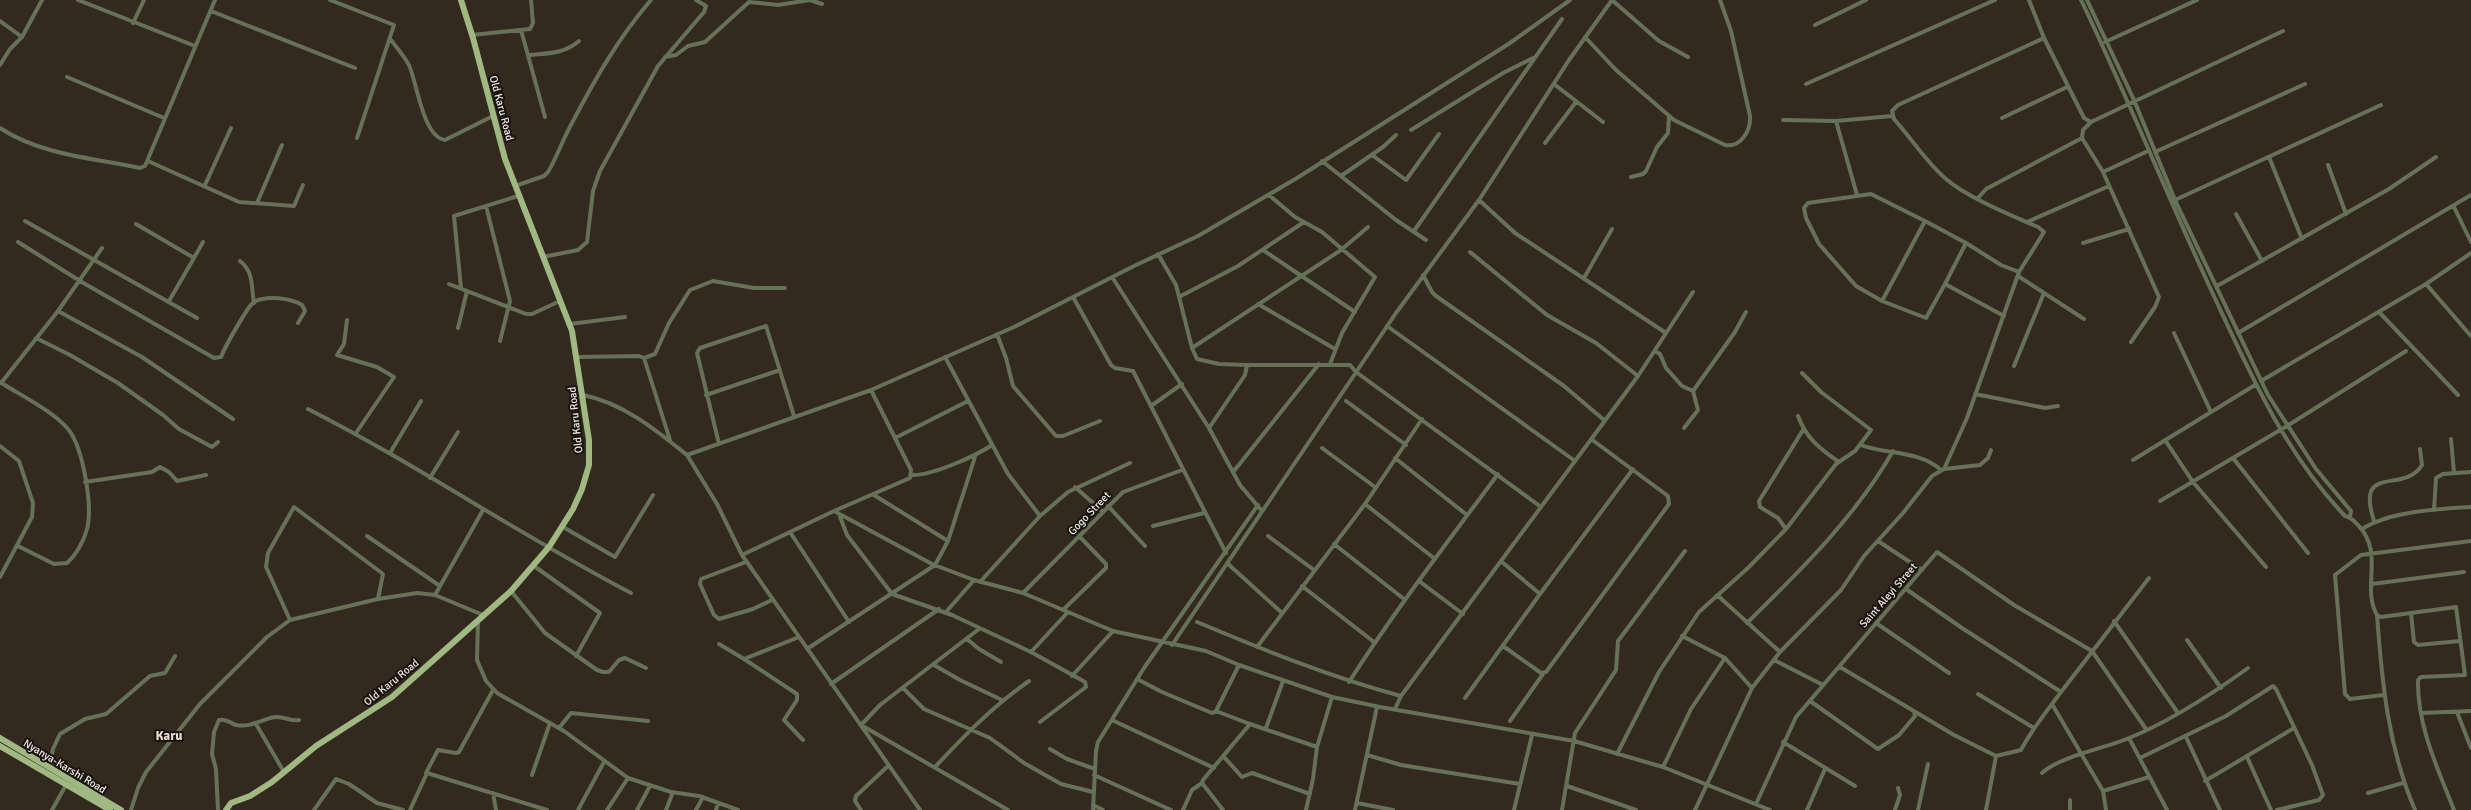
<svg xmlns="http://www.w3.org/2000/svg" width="2471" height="810" viewBox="0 0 2471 810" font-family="Signika,sans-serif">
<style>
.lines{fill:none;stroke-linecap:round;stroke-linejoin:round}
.minor{stroke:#667257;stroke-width:4}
.primary{stroke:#a0b881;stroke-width:6}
.labels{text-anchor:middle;stroke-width:4;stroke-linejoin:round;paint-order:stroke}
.street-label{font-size:11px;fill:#f2eae4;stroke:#17130e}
.quarter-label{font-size:13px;font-weight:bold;fill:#ebddd0;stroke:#17130e}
</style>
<rect width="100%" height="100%" fill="#33291f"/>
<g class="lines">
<path class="minor" d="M78,0L195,46
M330,0L394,25L357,138
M1612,0L1659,41L1688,57
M2081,0C2127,96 2167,195 2212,292C2249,371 2284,452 2345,516C2351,517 2354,521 2358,525C2385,553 2361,587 2377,615L2381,617L2411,613L2414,642L2418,645L2460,641
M2087,0L2134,100L2175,200L2268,395L2316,469L2351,511L2350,517
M211,11L355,68
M0,21L22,37
M133,23L144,0
M1815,25L1866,0
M521,30L545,117
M472,35L530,29L533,23L531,0
M1585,37L1616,70L1674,120L1725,145C1741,148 1751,130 1750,116L1731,31L1720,0
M2044,38L2084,118L2091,122
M391,40C397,48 404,56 409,65C417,83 423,137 445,140L493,116
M2105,42L2197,0
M529,55C548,53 564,54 579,41
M665,57L676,55L688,46L705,42L749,2L778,5L810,0L822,4
M0,65L10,49L22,37L42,0
M67,77L164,118
M1554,84L1603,122
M1806,84L1995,0
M2002,118L2067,87
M1783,120L1836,121L1892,116
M1836,121L1857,195
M0,128C41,155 93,158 140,168L145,166L215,0
M1411,130L1503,73L1533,58
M2082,138L2103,172L2148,151
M1545,143L1576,102
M2155,152L2305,84
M1372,155L1406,180L1439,134
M2269,157L2302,239
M148,161L239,202L294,206L303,185
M1322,161L1396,220L1426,240
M2328,165L2346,214
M2103,172L2159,297L2155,307L2131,342
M1341,176L1383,147L1396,135
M1631,177L1643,174L1646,171L1657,147L1668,133L1669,116
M205,185L231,128
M515,186L544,176L548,172C557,157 563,139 572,123C595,79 619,37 651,0
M1269,195L1295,217L1322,232L1375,277L1342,333L1330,364
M1978,198L1986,189L2082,138L2083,130L2091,122L2283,31
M1479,200L1515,233L1666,333
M2175,200L2381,105
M257,203L282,145
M486,206L510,301L500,341
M2454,207L2471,242
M2236,214L2262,261
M25,221L197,318
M1925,221L1871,194L1808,203L1804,208L1806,218L1819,244L1856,286L1882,301L1926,318L1945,284
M2027,222L2109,186
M136,224L194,258L169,301
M1414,231L1562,19
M18,242L80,281L214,358L221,357C225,347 247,307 254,302C266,295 291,298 302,305L305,311L298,323
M2083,243L2129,229
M1263,250L1355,312
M1470,252L1547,315L1596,343L1638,376
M1158,254L1176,285L1192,348L1197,359L1219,364L1247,365L1245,375L1209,428
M543,257L578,250L587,242L593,191L600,171L658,66L704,12L706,6L696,0
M194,258L203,242
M240,261C254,272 251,286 254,303
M1423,275L1432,292L1436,296L1564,386L1604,420
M2018,276L2084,319
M1112,277L1209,428L1240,485L1262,511
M1584,278L1612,229
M449,284L526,314H532L560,301
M2426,284L2471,253
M2217,286L2389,189L2436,157
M461,288L454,216L518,196
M1073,297L1111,365L1115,368L1133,371L1226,553
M1179,297L1238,266L1304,222
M1882,301L1925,221L1966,243
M1258,304L1335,349
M58,311L142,357L233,419
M2379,312L2458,395
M2004,316L1945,284L1966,243L2001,265L2019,272
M347,320L344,344L337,355L377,367L394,377L356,433
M570,324L625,317
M1387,326L1575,461
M458,328L467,291
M2174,333L2211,412
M2238,333L2471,195
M997,334L1006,358L1013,386L1056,436H1063L1100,421
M36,338L70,355L118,383L163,415L179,429L212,447L218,442
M1192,348L1341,250L1368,227
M1655,351L1660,354L1666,368L1682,386L1693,391L1698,410L1684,428
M578,357L639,356L644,358L670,440
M945,357L1008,474L1040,516
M644,358L655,354L669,323L690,290L713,281L754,288H785
M1247,365H1350L1356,372L1541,507
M2014,366L2044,293
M2261,381L2426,284L2471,336
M0,382C20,395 53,411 68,429C83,447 93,506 87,529C84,541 76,555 67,563L54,564L18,546
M1,383L58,311L102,248
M1693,391L1735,332L1746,312
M1975,394L2045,408L2058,406
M583,395C623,403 656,430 687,455L871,390L1014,327L1134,266L1198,236L1297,178L1510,43L1570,0
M706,395L780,370
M1346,401L1406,445
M1151,406L1182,384
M308,409C418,465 521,536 631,593
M1798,416C1806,438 1820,449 1839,462
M895,438L968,401
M2451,439L2454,473
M2165,440L2193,482L2266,567
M719,444L697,353L700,348L766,326L794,416
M1861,445C1887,455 1919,450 1941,470
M0,446L19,461L33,503L32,517L0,577
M1322,448L1375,487
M390,453L421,401
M687,455L717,504L742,555L920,810
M1395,458L1467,515
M2233,458L2308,553
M2133,460L2255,385
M1944,469L1967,418L2019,272L2044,232L2038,227C2011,215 1968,198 1946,179C1926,162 1912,139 1894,119L1892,111L1898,105L2044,38L2029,0
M1234,471L1319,364
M912,475C931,476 976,456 992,445
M430,478L458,432
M85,482L152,472L160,467L169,472L177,481L206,475
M1075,487L1102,511
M874,495L948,541
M2160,501L2287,426L2406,351
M1365,504L1435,559
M1108,506L1145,546
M2434,510L2436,478L2443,474L2471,472
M834,511L910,478L911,470L871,390
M839,514L847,535L892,594L952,615L1031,652L1085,682L1086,687L1040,722
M2374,521C2355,462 2404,495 2422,465L2420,449
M1153,526L1204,513
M563,527L615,557L653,495
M1786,529L1778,518L1760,507L1759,501L1803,430
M2362,529C2390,511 2438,509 2471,507
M790,532L849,622
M367,536L440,586
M1268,536L1314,570
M1878,541L1922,570
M1334,544L1404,599
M742,555L834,511L932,564L974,580L1023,593L1113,631L1206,651L1239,665L1332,697L1380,707L1574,741L1663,767L1770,810
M746,562L701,579L700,584L714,615L719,619L753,609L772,600
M1227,563L1281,612
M534,566L600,613L576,656
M1419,581L1463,614
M980,582L1040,516L1068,492L1130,463
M2372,584L2464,572
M1302,586L1374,642
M1906,589L1962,628L2061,692
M511,591L545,633L597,670L603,672H609L619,660L625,658L646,668
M1023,593L1123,492L1182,470
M1540,594L1633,469
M435,595L483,510
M1717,595L1780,652
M1063,610L1106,568V564L1079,536
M946,612L974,580
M2411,613L2456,607L2465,675L2421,677L2418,680C2417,726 2438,769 2454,810
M2377,615C2382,683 2388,747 2415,810
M290,620L266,567L268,553L294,507L383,574L378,599
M478,620L477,660L486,681L497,693L564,731L628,778L671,792L699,796L738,810
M2114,621L2178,713
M1197,622C1264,650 1330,677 1401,696
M1747,623C1801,570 1856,516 1893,451
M1876,623L1949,673
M979,629L880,705L861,725L1008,810
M1682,636L1725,658L1752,688
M967,639L979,649L1001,662
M2187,640L2221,688
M719,644L744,659L799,637
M1172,645L1396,313L1479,200L1569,60L1612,0
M1503,646L1541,673L1546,672L1669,504L1668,496L1591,439
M1257,647L1365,504L1422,419
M807,649L935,565L948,541L975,457
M1031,652L1068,612
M744,659L797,694V700L784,720L803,740
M1774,660L1823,685
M934,665L960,680L1002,700
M1840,667L1954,735L1996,756
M1072,676L1113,631
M1137,679L1162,692L1212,713L1216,711L1239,665
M1349,682C1395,610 1447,543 1498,474
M831,684L939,609
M903,688L924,709L990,738L1024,763L1061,784L1093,792
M1978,694L2034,728
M2383,695L2350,699L2345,694L2335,575L2361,555L2471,541
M1465,698L1540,594L1502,562
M1810,701L1878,749L1899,735L1915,716L1914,711
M2052,704L2103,791L2106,810
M1395,709L1401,696L1638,376L1693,292
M1216,711L1250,724
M2457,712L2471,748
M2421,713L2471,711
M1112,720L1214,768
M1510,721L1543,674
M256,724L284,772
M559,728L571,713L648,721
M1266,728L1283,681
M2186,737L2220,810
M2129,738L2167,810
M1783,742L1855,786
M1050,749L1067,759L1095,769
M1617,754L1659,672L1699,612L1749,567L1786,529L1836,464L1855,451L1871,430L1821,392L1802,373
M1367,755L1401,765L1520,784
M1224,757L1242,777L1252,773L1310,794
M2247,757L2271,810
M2140,758L2226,716L2273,686L2276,689L2312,765L2323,795L2319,800L2277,810
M935,767C965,735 993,706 1029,681
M1663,767L1691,709L1725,658
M49,768L53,749L60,734L85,719L106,714L150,676L165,673L175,656
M426,773L438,750L456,753L459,752L493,690
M2042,773C2059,757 2101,749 2124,740C2166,724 2212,694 2248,668
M532,775L550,723
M1094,775L1171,810
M2205,781L2294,728
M1202,783L1223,810
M1567,786L1636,810
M2103,791L2149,777
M493,793L496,810
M2368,793L2403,783
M2070,800V810
M1357,803L1393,810
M1756,804L1796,717L1937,552L2014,605L2092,651L2146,729
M1093,805L1103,810
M52,810L66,785
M131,810L138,788L146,772L200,704L267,637L290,620L378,599L417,593L435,595L483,615
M218,810L216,769L212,754L214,732L219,720C226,718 230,723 236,725C250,728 262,719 275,717C284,716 291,722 299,720
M314,810L336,779L349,784L377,803L403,810
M410,810L427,773L547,810
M578,810L604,762
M607,810L628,778
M637,810L650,786
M666,810L673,792
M696,810L703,797
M716,810L718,803
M861,810L855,801L856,796L888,766
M1093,810L1096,751L1098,742L1144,668L1258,505
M1183,810L1192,790L1202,783L1203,780L1250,724L1317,747
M1306,810L1313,779L1317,747L1332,697
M1355,810L1377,707
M1514,810L1532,735
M1562,810L1575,733L1616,670L1618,641L1685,551
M1695,810L1752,688L1780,652L1841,590L1864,556L1903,513L1932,476L1944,469L1980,465L1988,458L1991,450
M1807,810L1825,769
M1895,810L1900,795L1898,788
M1918,810L1928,764
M1986,810L1996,756L2021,750C2032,729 2047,711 2061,692L2149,578"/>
<path class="primary" d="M0,738L121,810
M0,746L110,810
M226,810L231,803L250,796L272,782L316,746L392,697L511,591L549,547L573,509L582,489L589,465V440L572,331L505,159L473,38L461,0"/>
</g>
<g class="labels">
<g class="street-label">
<text transform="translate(502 108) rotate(75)" y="4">Old Karu Road</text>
<text transform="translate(575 420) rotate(-96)" y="4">Old Karu Road</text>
<text transform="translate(1089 513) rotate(-46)" y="4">Gogo Street</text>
<text transform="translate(1888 595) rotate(-49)" y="4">Saint Aleyi Street</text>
<text transform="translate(391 682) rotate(-39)" y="4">Old Karu Road</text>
<text transform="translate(65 766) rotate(31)" y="4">Nyanya-Karshi Road</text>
</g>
<g class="quarter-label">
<text x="169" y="740">Karu</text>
</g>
</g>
</svg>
